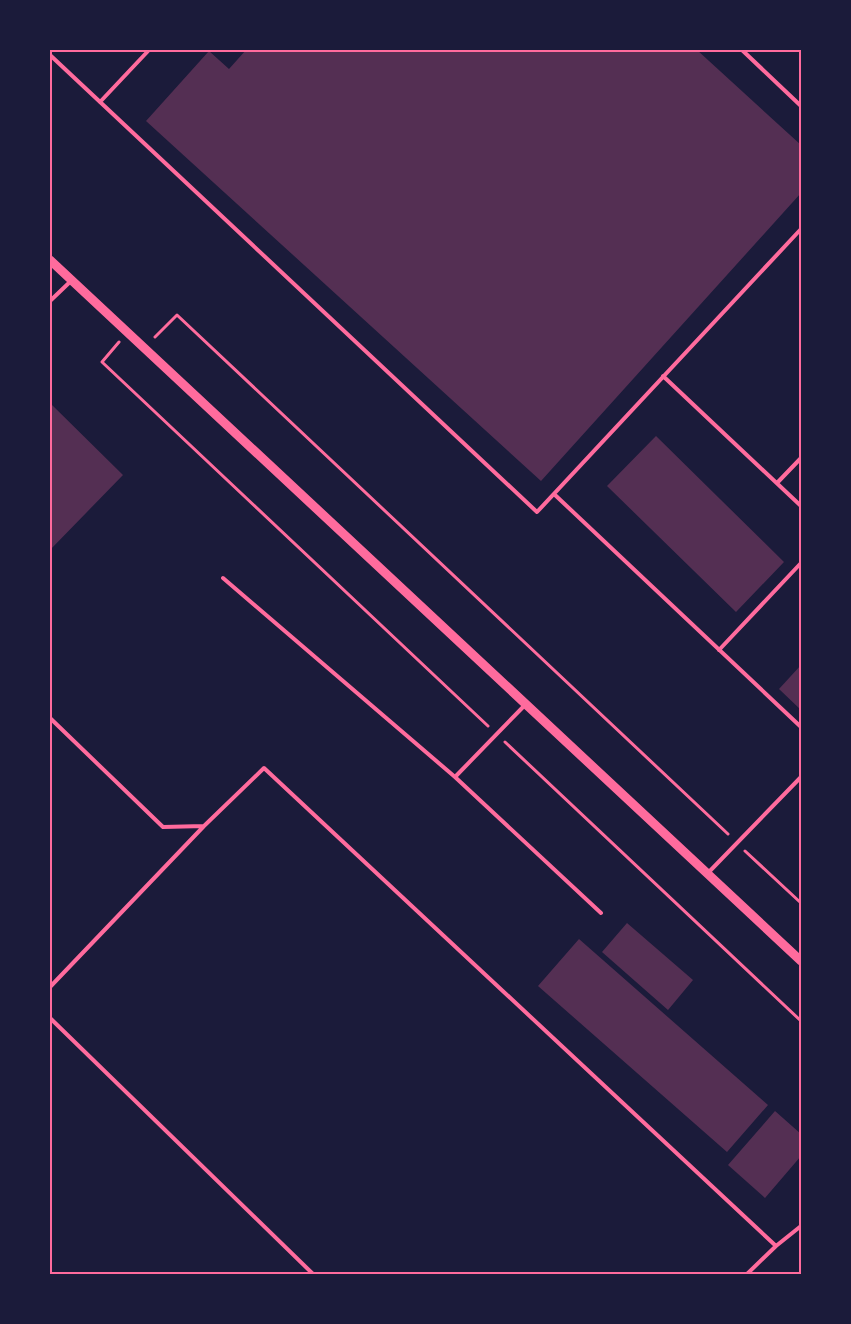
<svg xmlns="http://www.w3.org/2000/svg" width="851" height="1324" viewBox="0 0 851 1324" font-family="'IBM Plex Serif',serif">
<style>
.building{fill:#542f53}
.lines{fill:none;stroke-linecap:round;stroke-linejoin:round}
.path{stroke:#ff6b9d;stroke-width:3}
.service{stroke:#ff6b9d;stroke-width:4}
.tertiary{stroke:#ff6b9d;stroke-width:9}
.neatline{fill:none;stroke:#ff6b9d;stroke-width:2}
</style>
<rect width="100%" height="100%" fill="#1b1b3a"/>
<path class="building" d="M246,50H697L801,145V193L541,481L146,121L209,51L229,69Z
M50,403L123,475L50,550Z
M656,436L784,562L736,612L607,486Z
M801,665V710L779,689Z
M627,923L693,980L668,1010L602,952Z
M579,939L768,1105L727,1152L538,986Z
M775,1111L801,1134V1156L765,1198L728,1165Z"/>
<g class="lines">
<path class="path" d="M155,337L177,315L728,834
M119,342L102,362L488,726
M505,742L801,1021
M745,851L801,903"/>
<path class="service" d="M742,50L801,106
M50,55L537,512L801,229
M100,102L149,50
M50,301L72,280
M663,376L801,506
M777,483L801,458
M554,494L801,727
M223,578L455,777L601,913
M719,650L801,563
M50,718L163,827L204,826
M455,777L525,705
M707,874L801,777
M50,987L204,826L264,768L776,1246
M50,1018L313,1274
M747,1274L776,1246L801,1226"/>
<path class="tertiary" d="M50,260L801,961"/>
</g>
<rect width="851" height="1324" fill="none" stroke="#1b1b3a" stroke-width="102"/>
<rect x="51" y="51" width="749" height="1222" class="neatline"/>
</svg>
